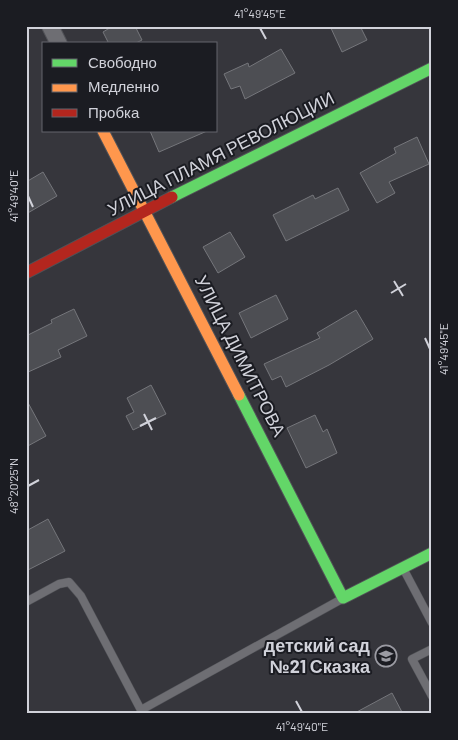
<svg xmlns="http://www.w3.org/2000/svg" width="458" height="740" viewBox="0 0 458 740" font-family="Barlow,sans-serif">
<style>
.building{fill:#4d4e53;stroke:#75767b}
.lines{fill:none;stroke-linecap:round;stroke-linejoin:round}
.lane-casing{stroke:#515257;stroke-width:9}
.street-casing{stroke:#515257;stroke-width:18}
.fast-casing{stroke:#515257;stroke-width:13}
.slow-casing{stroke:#515257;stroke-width:13}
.jam-casing{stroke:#515257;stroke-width:13}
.lane{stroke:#6e6e73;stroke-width:8}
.street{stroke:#6e6e73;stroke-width:16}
.fast{stroke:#63d668;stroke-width:11}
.slow{stroke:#ff974d;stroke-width:11}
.jam{stroke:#b3261e;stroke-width:11}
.ticks{fill:none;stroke:#d1d2da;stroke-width:2}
.labels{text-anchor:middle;stroke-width:4;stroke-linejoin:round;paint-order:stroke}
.street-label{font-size:18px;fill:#d1d2da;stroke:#1b1c22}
.poi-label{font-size:18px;font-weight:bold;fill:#d1d2da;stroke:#1b1c22;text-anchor:end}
.neatline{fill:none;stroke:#d1d2da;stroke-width:2}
.ticks-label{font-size:12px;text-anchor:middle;fill:#d1d2da}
</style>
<rect width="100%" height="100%" fill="#36363c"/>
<path class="building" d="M113,26H135L142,40L134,44H109L103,32Z
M330,26H360L367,40L342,52Z
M281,49L295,73L245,99L240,86L231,89L224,74L248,63L249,67Z
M150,131H207L159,152Z
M417,137L429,164L389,182L395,193L377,203L360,173L396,153L394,148Z
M43,172L57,196L26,214V182Z
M338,188L349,210L286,241L273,215L313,195L315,199Z
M230,232L245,257L218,273L203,247Z
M276,295L288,319L251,338L239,313Z
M74,309L87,336L58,350L61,357L26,373V336L52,323L51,320Z
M356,310L373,339L329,365L286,387L281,376L272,380L264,364L320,338L317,333Z
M151,385L166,414L133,430L126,416L134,412L127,398Z
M26,399L46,436L26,447Z
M315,415L323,432L327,429L337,453L306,468L287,428Z
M48,519L65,551L26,571V531Z
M392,693L403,714H353Z"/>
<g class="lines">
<g class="lane-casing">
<path id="lane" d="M404,570L432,623
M26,602L59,584L69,582L81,596L143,714
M432,649L412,659L432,696
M141,710L340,600"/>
</g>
<g class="street-casing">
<path id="street" d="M50,26L59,44"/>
</g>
<g class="fast-casing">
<path id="fast" d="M172,197L432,68
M239,395L343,598L432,553"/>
</g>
<g class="slow-casing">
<path id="slow" d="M103,131L239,395"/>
</g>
<g class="jam-casing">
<path id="jam" d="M26,273L172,197"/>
</g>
<use href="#lane" class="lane"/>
<use href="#street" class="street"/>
<use href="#fast" class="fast"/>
<use href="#slow" class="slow"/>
<use href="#jam" class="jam"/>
</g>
<path class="ticks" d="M260,28L266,39M28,196L33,207M394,281L403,296M391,293L406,284M425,338L430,349M144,414L152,430M140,426L156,418M28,486L39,480M296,701L302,712"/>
<defs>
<g id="school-ring" transform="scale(1.125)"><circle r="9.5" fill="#1b1c22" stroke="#9b9ba3" stroke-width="1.5"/><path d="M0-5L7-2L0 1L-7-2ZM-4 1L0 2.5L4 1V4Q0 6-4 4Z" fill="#9b9ba3"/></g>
</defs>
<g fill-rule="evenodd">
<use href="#school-ring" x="386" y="656"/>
</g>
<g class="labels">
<g class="street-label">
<text transform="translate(221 154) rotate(-27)" y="6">УЛИЦА ПЛАМЯ РЕВОЛЮЦИИ</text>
<text transform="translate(240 356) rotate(63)" y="6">УЛИЦА ДИМИТРОВА</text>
</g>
<g class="poi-label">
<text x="370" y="652">детский сад<tspan x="370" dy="21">№21 Сказка</tspan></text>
</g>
</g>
<rect width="458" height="740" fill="none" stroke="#1b1c22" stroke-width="55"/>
<rect x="42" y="42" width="175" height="90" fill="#1b1c22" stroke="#64656c"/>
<rect x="52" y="59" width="25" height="8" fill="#63d668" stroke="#64656c"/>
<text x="88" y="68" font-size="15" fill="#d1d2da">Свободно</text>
<rect x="52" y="84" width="25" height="8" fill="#ff974d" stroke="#64656c"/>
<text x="88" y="92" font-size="15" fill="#d1d2da">Медленно</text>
<rect x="52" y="109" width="25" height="8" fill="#b3261e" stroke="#64656c"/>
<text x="88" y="118" font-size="15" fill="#d1d2da">Пробка</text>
<rect x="28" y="28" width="402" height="684" class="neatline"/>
<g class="ticks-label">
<text x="260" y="18">41°49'45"E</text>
<text transform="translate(14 196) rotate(-90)" y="4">41°49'40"E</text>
<text transform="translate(444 349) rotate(-90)" y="4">41°49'45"E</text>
<text transform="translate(14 486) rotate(-90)" y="4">48°20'25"N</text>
<text x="302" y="731">41°49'40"E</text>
</g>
</svg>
